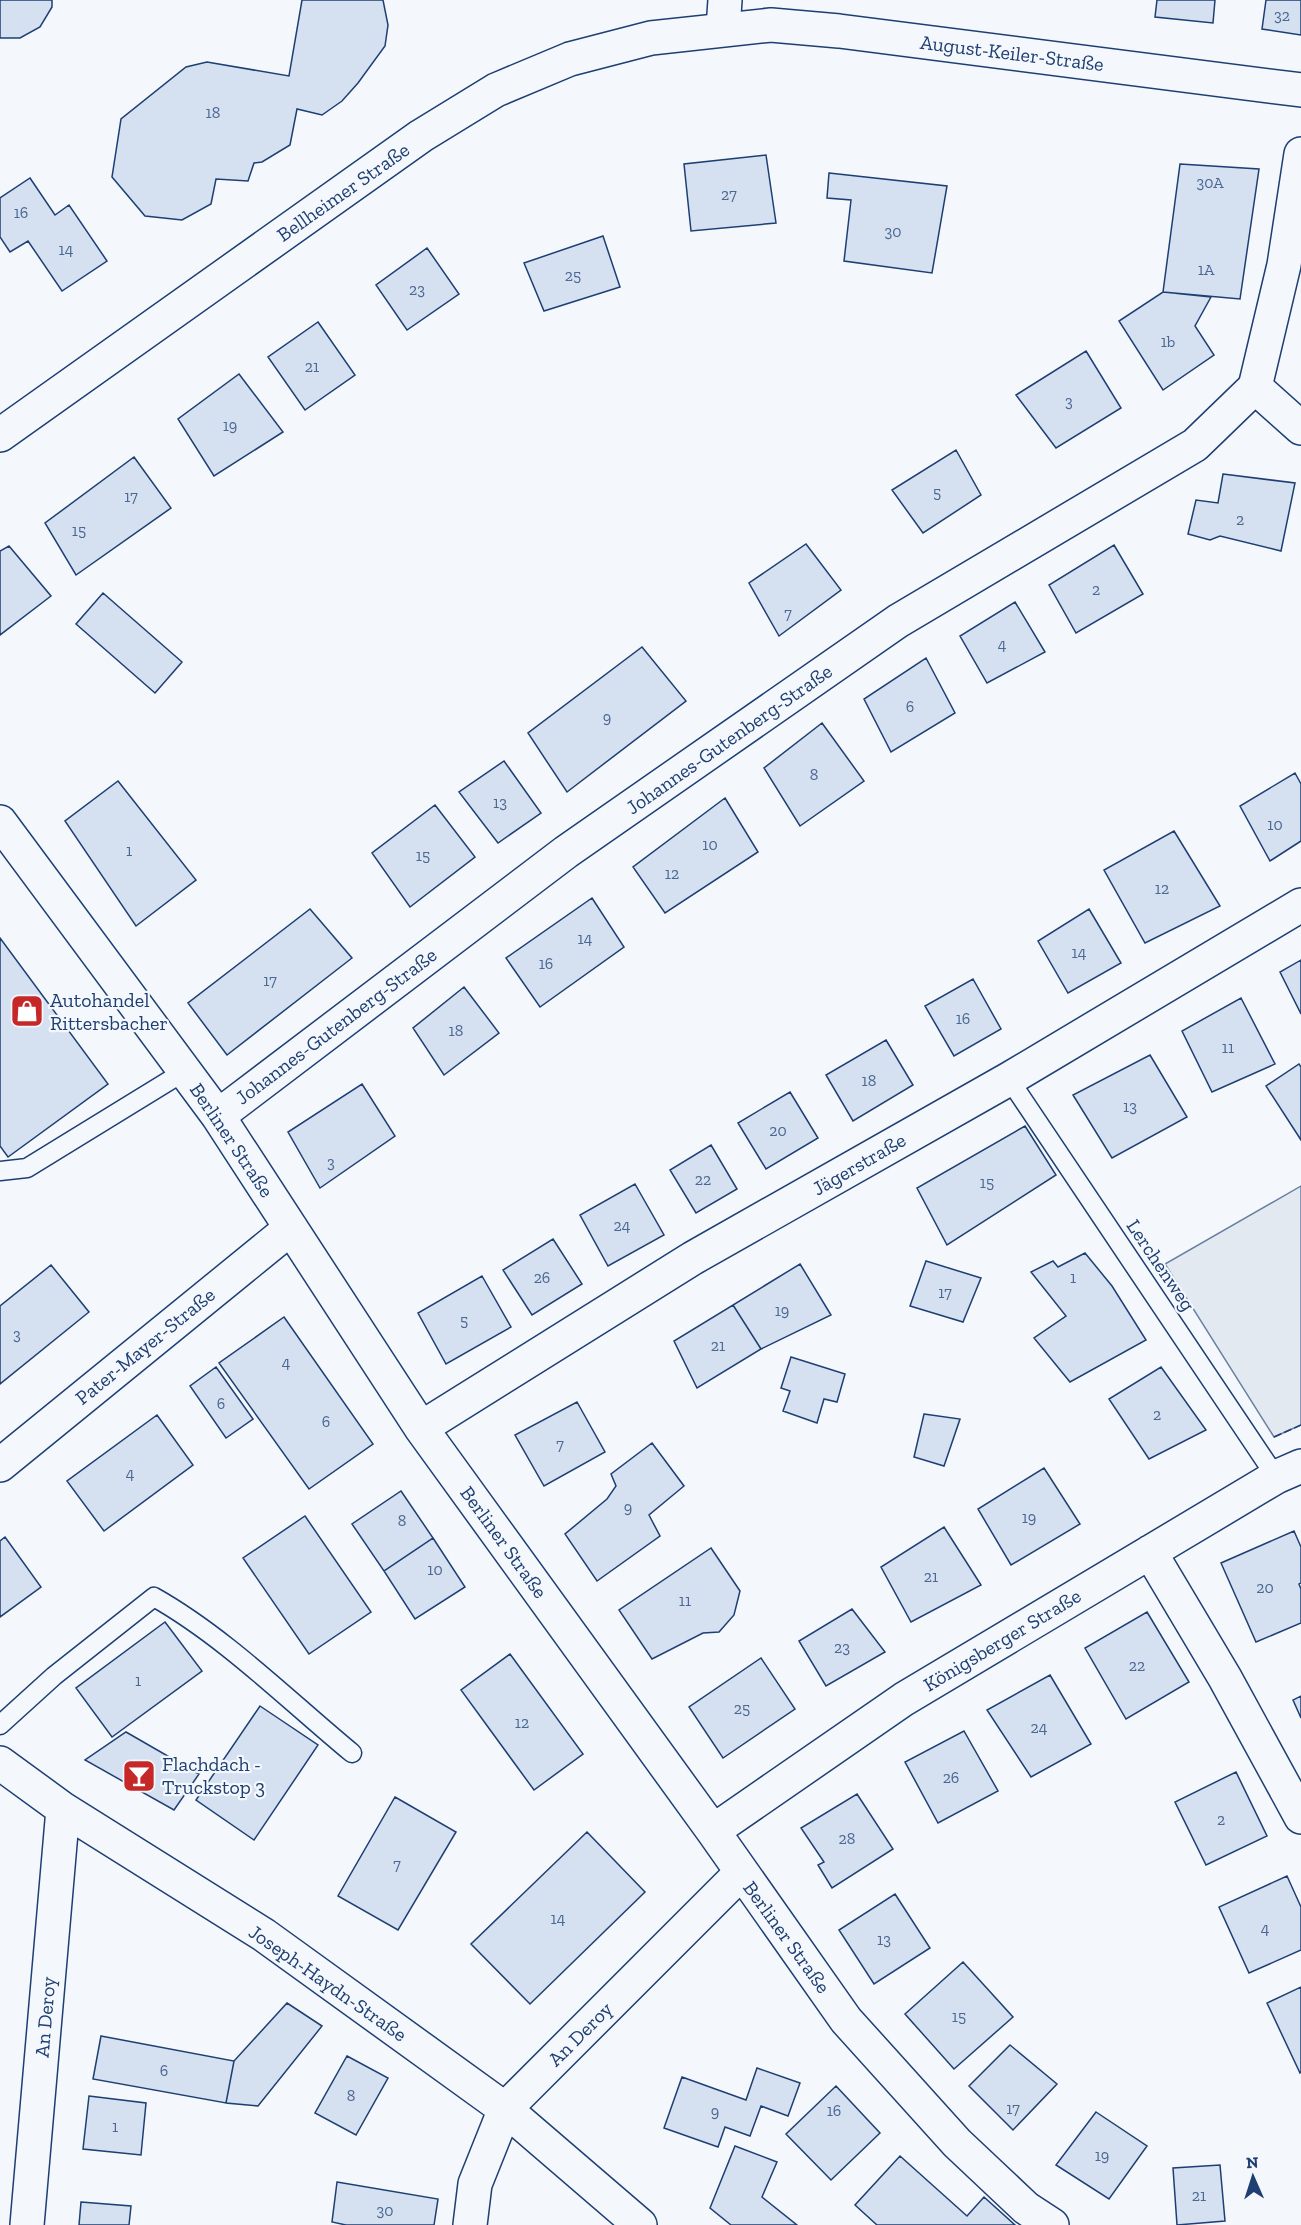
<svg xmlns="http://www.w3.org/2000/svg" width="1301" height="2225" viewBox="0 0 1301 2225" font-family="'Zilla Slab',serif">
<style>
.green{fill:#e3e9f0;stroke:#687fa3;stroke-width:1.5}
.building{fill:#d5e0f0;stroke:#1d3f73;stroke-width:1.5}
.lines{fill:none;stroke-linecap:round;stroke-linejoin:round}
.service-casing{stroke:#1d3f73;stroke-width:21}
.minor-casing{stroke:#1d3f73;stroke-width:36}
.tertiary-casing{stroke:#1d3f73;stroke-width:36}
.service{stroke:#f4f7fb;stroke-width:18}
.minor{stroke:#f4f7fb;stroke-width:33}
.tertiary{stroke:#f4f7fb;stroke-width:33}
.fence{stroke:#1d3f73;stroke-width:1.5;stroke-dasharray:8 3;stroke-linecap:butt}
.labels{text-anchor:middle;stroke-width:4.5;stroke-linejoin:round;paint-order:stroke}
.number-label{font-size:16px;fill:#4b6792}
.street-label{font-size:20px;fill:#1d3f73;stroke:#f4f7fb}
.poi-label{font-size:20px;fill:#1d3f73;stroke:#f4f7fb;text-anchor:start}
</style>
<rect width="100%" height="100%" fill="#f4f7fb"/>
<path class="green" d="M1301,1186V1425L1274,1437L1165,1264Z"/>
<path class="building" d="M0,0H52V7L40,27L20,38H0Z
M302,0H383L388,25L385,46L358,83L342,101L322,115L297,109L290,145L262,162L254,163L248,181L216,179L211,204L182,220L145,216L112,177L121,119L186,67L207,62L289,76Z
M1157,0H1215L1213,23L1155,17Z
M1266,0H1301V35L1262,29Z
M766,155L776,223L691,231L684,164Z
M1180,164L1259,169L1240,299L1163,292Z
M829,173L947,186L932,273L844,261L851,200L827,198Z
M30,178L55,215L69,205L107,261L62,291L28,241L10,252L0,237V198Z
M603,236L620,287L544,311L524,263Z
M427,248L459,294L407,330L376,285Z
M1163,292L1211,297L1195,326L1214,355L1163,390L1119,321Z
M318,322L355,375L305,410L268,357Z
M1086,351L1121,408L1056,448L1016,395Z
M239,374L283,432L214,476L178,419Z
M956,450L981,495L923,533L892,490Z
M134,457L171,508L76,575L45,523Z
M1223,474L1295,483L1281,551L1220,536L1210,540L1188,534L1196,500L1218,503Z
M806,544L841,590L779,636L749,583Z
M1114,545L1143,594L1076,633L1049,585Z
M9,546L51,596L0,635V551Z
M103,593L182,662L155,693L76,624Z
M1015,602L1045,652L987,683L960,636Z
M642,647L686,701L567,792L528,733Z
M926,658L955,713L891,752L864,699Z
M822,723L864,781L800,826L764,768Z
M504,761L541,813L498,843L459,792Z
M1295,773L1301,784V841L1270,861L1240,806Z
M118,781L196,880L136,926L65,821Z
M725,798L758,852L665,913L633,867Z
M435,805L475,857L410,907L372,853Z
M1174,831L1220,906L1145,943L1104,870Z
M592,898L624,947L540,1007L506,958Z
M310,909L352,958L227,1055L188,1003Z
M1089,909L1121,963L1068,993L1038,941Z
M0,938L108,1084L8,1157L0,1146Z
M1301,960V1014L1280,972Z
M973,979L1001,1029L954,1056L925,1006Z
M464,987L499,1033L444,1075L413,1028Z
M1241,998L1275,1064L1212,1092L1182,1031Z
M886,1040L913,1085L853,1121L826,1075Z
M1150,1055L1187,1117L1112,1158L1073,1095Z
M1299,1064L1301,1067V1140L1266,1086Z
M362,1084L395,1136L320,1188L288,1132Z
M790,1092L818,1138L766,1169L738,1123Z
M1025,1126L1056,1175L947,1245L917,1188Z
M711,1145L737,1189L696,1213L670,1170Z
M635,1184L664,1235L608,1266L580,1215Z
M553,1239L582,1284L532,1315L503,1270Z
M1085,1253L1112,1286L1146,1340L1070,1382L1034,1338L1066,1316L1031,1272L1053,1261L1058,1267Z
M926,1261L981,1278L963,1322L910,1306Z
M800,1264L831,1315L761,1349L733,1305Z
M51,1265L89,1312L0,1384V1306Z
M482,1276L511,1327L446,1364L418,1313Z
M733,1305L761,1349L697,1388L674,1341Z
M284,1317L373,1444L309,1489L219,1363Z
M791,1357L845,1374L837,1402L824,1399L817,1423L783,1411L790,1391L781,1388Z
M216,1367L253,1419L226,1438L190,1386Z
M1161,1367L1206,1430L1149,1459L1109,1399Z
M577,1402L605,1452L544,1486L515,1435Z
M924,1414L960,1419L944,1466L914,1457Z
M157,1415L193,1465L104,1531L67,1481Z
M652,1443L684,1486L649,1515L660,1536L597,1581L565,1534L607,1499L616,1486L611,1474Z
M1044,1468L1080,1524L1011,1565L978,1509Z
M401,1491L433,1538L384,1571L352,1524Z
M305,1516L371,1612L309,1654L243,1558Z
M944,1527L981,1585L911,1622L881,1567Z
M1294,1531L1301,1547V1583L1299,1584L1301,1589V1623L1256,1642L1221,1563Z
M5,1537L41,1587L0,1617V1541Z
M433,1538L465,1587L415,1619L384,1571Z
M711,1548L740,1591L734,1615L719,1632L703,1633L652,1659L619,1610Z
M852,1609L885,1652L826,1686L799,1641Z
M1147,1612L1189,1682L1126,1719L1085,1648Z
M165,1622L202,1671L112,1737L76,1688Z
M510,1654L583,1754L534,1790L461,1690Z
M761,1658L795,1709L723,1758L689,1707Z
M1050,1675L1091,1744L1031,1777L987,1710Z
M1301,1696V1718L1293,1700Z
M260,1706L318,1745L254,1840L196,1800Z
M964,1731L998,1791L938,1823L905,1762Z
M126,1732L199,1774L174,1810L85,1760Z
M1236,1772L1267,1836L1206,1865L1175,1802Z
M857,1794L893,1849L832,1888L818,1865L824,1862L801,1828Z
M395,1797L456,1832L398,1930L338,1896Z
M587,1832L645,1892L530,2004L471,1944Z
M1287,1876L1301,1907V1950L1249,1973L1219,1907Z
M895,1894L930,1948L874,1984L839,1930Z
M963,1962L1013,2017L954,2069L905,2014Z
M1301,1987V2072L1300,2073L1267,2003Z
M287,2003L322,2026L258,2106L226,2103L234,2061Z
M101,2036L234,2061L226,2103L93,2079Z
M1010,2045L1057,2084L1013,2130L969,2086Z
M347,2056L388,2078L356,2135L315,2113Z
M757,2068L800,2083L788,2116L761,2106L750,2136L725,2127L718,2147L664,2128L682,2077L746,2100Z
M836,2086L880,2133L831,2180L786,2134Z
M89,2096L146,2103L141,2155L83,2149Z
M1096,2112L1147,2146L1109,2199L1056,2165Z
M735,2146L777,2162L762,2197L797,2225H731L710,2208Z
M900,2156L967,2216L984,2197L1015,2225H877L855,2205Z
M1220,2165L1225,2221L1177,2225L1173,2168Z
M337,2182L438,2199L434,2225H346L332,2222Z
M81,2202L131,2206L129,2225H79Z"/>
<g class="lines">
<g class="service-casing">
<path id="service" d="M1009,1079L1276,1477
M0,1171L27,1168L185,1071
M0,1725L54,1676L154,1597C225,1637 289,1701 352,1753"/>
</g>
<g class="minor-casing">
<path id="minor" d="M723,29L725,0
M1301,154L1284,265L1255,387L1301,428
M0,822L218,1116L421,1428L713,1831L846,2020L957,2143L1026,2208L1052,2225
M218,1116L566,852L898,621L1195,445L1255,387
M421,1428L693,1258L1009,1079L1301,905
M0,1465L291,1228
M1150,1552L1225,1678L1301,1817
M0,1763L63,1809L264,1935L505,2109L640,2225
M713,1831L904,1699L1276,1477L1301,1466
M27,2225L63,1809
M470,2225L475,2184L505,2109L741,1873"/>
</g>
<g class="tertiary-casing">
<path id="tertiary" d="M0,435L421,136L496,90L570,59L651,38L771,25L839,31L1301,90"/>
</g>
<use href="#service" class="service"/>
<use href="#minor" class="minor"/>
<use href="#tertiary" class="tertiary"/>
<path class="fence" d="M1274,1437L1301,1425"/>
</g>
<defs>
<g id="shop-square" transform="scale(1.725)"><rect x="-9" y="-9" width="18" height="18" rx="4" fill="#c62828" stroke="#f4f7fb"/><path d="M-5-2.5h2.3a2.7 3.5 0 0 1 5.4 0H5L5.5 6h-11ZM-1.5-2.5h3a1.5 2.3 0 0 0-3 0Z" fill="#fff"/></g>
<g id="bar-square" transform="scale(1.725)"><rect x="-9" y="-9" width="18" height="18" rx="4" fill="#c62828" stroke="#f4f7fb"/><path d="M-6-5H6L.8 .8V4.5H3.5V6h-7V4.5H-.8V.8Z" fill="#fff"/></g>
</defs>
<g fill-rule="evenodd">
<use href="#shop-square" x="27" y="1011"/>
<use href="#bar-square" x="139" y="1776"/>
</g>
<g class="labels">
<g class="number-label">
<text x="1282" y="21">32</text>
<text x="213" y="118">18</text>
<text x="1210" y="188">30A</text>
<text x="729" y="200">27</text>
<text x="21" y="218">16</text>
<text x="893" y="237">30</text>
<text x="66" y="255">14</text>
<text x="1206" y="275">1A</text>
<text x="573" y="281">25</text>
<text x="417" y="295">23</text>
<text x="1168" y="347">1b</text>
<text x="312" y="372">21</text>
<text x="1069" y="407">3</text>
<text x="230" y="431">19</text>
<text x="937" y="498">5</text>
<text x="131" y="502">17</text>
<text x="1240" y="525">2</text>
<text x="79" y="536">15</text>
<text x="1096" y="595">2</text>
<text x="788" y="619">7</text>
<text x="1002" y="650">4</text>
<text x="910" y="712">6</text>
<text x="607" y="723">9</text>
<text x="814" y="780">8</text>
<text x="500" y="808">13</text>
<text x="1275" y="830">10</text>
<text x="710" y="850">10</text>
<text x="129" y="856">1</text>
<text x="423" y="861">15</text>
<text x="672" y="879">12</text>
<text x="1162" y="894">12</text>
<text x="585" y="944">14</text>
<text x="1079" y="958">14</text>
<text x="546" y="969">16</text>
<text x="270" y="986">17</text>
<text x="963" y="1024">16</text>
<text x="456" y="1036">18</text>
<text x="1228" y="1053">11</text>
<text x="869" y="1086">18</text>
<text x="1130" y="1112">13</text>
<text x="778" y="1136">20</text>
<text x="331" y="1168">3</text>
<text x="703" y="1185">22</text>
<text x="987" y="1188">15</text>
<text x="622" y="1231">24</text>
<text x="542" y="1283">26</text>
<text x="1073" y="1283">1</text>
<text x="945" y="1298">17</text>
<text x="782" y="1316">19</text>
<text x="464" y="1326">5</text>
<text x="17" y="1340">3</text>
<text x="718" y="1351">21</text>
<text x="286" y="1368">4</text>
<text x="221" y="1409">6</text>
<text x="1157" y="1420">2</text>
<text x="326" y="1427">6</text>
<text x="560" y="1450">7</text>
<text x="130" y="1479">4</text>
<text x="628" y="1513">9</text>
<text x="1029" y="1523">19</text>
<text x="402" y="1526">8</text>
<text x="435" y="1575">10</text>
<text x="931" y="1582">21</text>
<text x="1265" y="1593">20</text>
<text x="685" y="1606">11</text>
<text x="842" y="1653">23</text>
<text x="1137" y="1671">22</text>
<text x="138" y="1686">1</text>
<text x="742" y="1714">25</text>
<text x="522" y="1728">12</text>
<text x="1039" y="1733">24</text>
<text x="951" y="1783">26</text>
<text x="1221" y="1825">2</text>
<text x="847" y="1844">28</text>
<text x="397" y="1870">7</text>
<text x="558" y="1924">14</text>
<text x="1265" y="1934">4</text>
<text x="884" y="1945">13</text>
<text x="959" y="2022">15</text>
<text x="164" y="2076">6</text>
<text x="351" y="2101">8</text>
<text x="1013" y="2114">17</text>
<text x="834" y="2116">16</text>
<text x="715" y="2117">9</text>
<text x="115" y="2132">1</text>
<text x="1102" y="2161">19</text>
<text x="1199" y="2201">21</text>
<text x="385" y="2216">30</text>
</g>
<g class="street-label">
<text transform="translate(1012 53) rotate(7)" y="7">August-Keiler-Straße</text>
<text transform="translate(343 192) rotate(-35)" y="7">Bellheimer Straße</text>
<text transform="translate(729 739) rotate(-35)" y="7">Johannes-Gutenberg-Straße</text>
<text transform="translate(336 1026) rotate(-37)" y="7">Johannes-Gutenberg-Straße</text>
<text transform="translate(232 1140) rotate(56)" y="7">Berliner Straße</text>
<text transform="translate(859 1164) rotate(-30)" y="7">Jägerstraße</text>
<text transform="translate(1161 1265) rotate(56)" y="7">Lerchenweg</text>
<text transform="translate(145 1346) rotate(-39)" y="7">Pater-Mayer-Straße</text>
<text transform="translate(504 1542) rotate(54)" y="7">Berliner Straße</text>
<text transform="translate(1002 1640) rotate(-31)" y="7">Königsberger Straße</text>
<text transform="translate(787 1937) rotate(54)" y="7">Berliner Straße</text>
<text transform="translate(328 1983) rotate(35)" y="7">Joseph-Haydn-Straße</text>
<text transform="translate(45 2017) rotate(-85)" y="7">An Deroy</text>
<text transform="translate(580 2034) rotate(-45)" y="7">An Deroy</text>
</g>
<g class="poi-label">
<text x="50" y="1007">Autohandel<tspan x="50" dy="23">Rittersbacher</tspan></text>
<text x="162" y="1771">Flachdach -<tspan x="162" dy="23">Truckstop 3</tspan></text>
</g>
</g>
<g transform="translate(1253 2177) rotate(357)" stroke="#f4f7fb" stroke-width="4.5" paint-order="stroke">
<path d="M0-4.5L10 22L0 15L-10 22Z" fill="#1d3f73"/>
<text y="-9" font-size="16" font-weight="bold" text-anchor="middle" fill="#1d3f73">N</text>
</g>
</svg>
